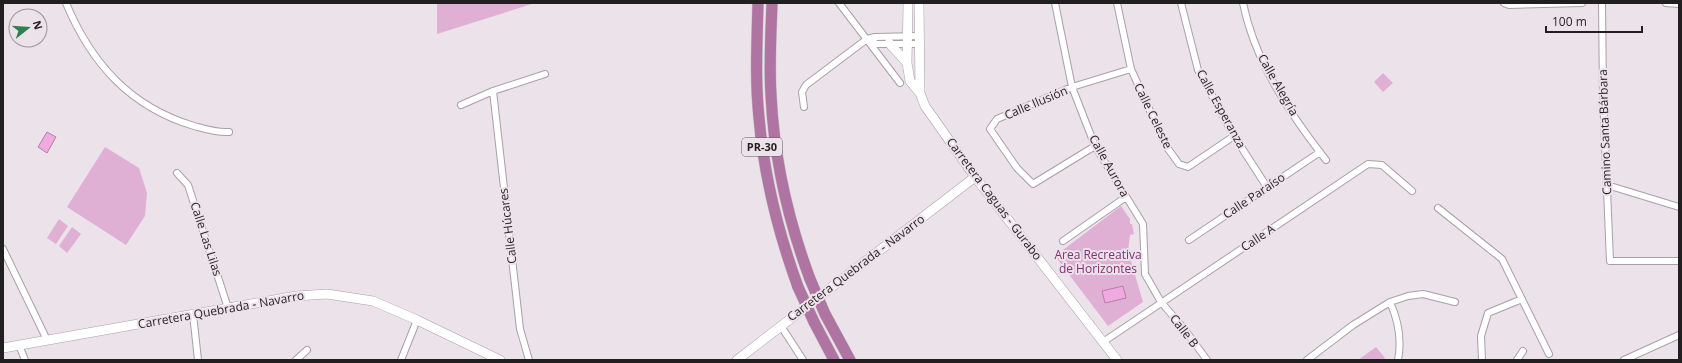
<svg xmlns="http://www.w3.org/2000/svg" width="1682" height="363" viewBox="0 0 1682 363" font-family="'Open Sans',sans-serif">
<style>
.green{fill:#dfb0d4}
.water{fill:#f0aae0;stroke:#b280a7}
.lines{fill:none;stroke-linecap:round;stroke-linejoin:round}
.street-casing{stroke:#a9a0a7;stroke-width:8}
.secondary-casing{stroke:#a9a0a7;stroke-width:10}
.highway-casing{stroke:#c6c5c5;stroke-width:12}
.street{stroke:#fff;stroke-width:6}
.secondary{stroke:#fff;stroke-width:9}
.highway{stroke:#b074a3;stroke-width:11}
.highway-bridge-casing{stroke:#c6c5c5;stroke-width:12;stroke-linecap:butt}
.highway-bridge{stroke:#b074a3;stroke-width:11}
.labels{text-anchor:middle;stroke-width:4;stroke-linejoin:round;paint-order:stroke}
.shield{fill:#ece2e9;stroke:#5f5a5d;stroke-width:1}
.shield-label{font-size:11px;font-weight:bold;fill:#221f21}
.street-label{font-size:12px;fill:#221f21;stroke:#ece2e9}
.park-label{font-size:12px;fill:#813273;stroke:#ece2e9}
</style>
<rect width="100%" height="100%" fill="#ece2e9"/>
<path class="green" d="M437,3H535L437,34Z
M1383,73L1393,83L1383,92L1374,82Z
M105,147L139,168L147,193L145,216L126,245L67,207Z
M1121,206L1130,219V224H1132L1134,234L1130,235L1128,251L1143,302L1108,326L1055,256Z
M59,219L68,226L56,244L47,238Z
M72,227L81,234L67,253L59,246Z
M1376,347L1385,358L1382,360H1358Z"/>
<path class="water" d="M47,132L56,137L47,153L38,147Z
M1123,286L1126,298L1105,303L1102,291Z"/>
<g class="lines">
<g class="street-casing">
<path id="street" d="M66,3C91,63 130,107 194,126C205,129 217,133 229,132
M839,3L900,83
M1055,3L1072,87L1095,146L1143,224L1145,274L1161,302L1185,330L1207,360
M1117,3L1131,69L1166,146L1179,164L1188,167L1234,136
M1181,3L1198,70L1234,136L1267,187
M1243,3C1255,62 1290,114 1326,160
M1504,3L1509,5L1582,3
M1602,3L1603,95L1610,261H1679
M1666,3L1679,4
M919,36L875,37L867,39L877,44H920
M493,91L520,329L529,360
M461,105L493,91L545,74
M804,107L802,92L806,85L867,39
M1095,146L1033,184L1017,168L990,129L997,119L1072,87L1131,69
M177,173L188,185L228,308
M1607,185L1679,207
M1438,208L1502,259L1549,354
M1189,240L1320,152
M1063,241L1126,197
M3,249L47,340
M1390,302C1398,320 1402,340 1398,360
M193,314L198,360
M781,326L803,360
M1103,342L1368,164L1382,165L1412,191
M19,345L25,360
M296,360L307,350
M401,360L417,320
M1307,360L1353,325L1390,302L1408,296L1423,294L1455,302
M1482,360L1481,336L1488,313L1522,299
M1517,360L1523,351
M1624,360L1679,335"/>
</g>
<g class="secondary-casing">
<path id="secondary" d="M908,3L907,63L910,81L920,93L925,106L975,177L1117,360
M919,3L920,93
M889,43L907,63
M3,348L296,296L327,294L373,301L417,320L500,360
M737,360L975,177"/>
</g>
<g class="highway-casing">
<path id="highway" d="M758,3C757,42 755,80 759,118C764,176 778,232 798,287
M772,3C771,33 769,64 771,95C774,158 788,220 810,279
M825,314L850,360
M814,322L834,360"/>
</g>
<use href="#street" class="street"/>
<use href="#secondary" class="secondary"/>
<use href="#highway" class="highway"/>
<g class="highway-bridge-casing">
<path id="highway-bridge" d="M810,279L825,314
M798,287L814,322"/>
</g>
<use href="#highway-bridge" class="highway-bridge"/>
</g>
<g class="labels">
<rect class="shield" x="742" y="138" width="40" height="18" rx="3"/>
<g class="shield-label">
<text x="762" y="151">PR-30</text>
</g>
<g class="street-label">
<text transform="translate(1278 85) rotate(60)" y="4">Calle Alegría</text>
<text transform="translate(1036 103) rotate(-23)" y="4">Calle Ilusión</text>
<text transform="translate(1221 109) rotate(61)" y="4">Calle Esperanza</text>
<text transform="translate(1153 116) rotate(64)" y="4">Calle Celeste</text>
<text transform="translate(1605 132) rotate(-92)" y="4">Camino Santa Bárbara</text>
<text transform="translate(1109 166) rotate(61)" y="4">Calle Aurora</text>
<text transform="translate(1254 196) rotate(-34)" y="4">Calle Paraíso</text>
<text transform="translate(994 199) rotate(53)" y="4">Carretera Caguas - Gurabo</text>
<text transform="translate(508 226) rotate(-97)" y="4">Calle Húcares</text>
<text transform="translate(1258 238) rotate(-34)" y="4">Calle A</text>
<text transform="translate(206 239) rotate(72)" y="4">Calle Las Lilas</text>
<text transform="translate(856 268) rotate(-37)" y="4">Carretera Quebrada - Navarro</text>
<text transform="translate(221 310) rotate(-10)" y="4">Carretera Quebrada - Navarro</text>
<text transform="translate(1184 331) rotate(52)" y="4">Calle B</text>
</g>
<g class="park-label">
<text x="1098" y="259">Area Recreativa<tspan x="1098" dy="14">de Horizontes</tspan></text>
</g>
</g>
<rect width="1682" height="363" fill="none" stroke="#221f21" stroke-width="8"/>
<g transform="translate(28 28) rotate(73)"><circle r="19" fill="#ece2e9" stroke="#9b9499"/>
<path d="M0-3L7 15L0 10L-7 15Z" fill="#2e7f51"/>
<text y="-6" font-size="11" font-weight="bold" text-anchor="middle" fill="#221f21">N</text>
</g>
<path d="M1546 26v6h96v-6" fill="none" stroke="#221f21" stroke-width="2"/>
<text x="1552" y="26" font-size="12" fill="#221f21" stroke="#ece2e9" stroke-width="3" paint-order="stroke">100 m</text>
</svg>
